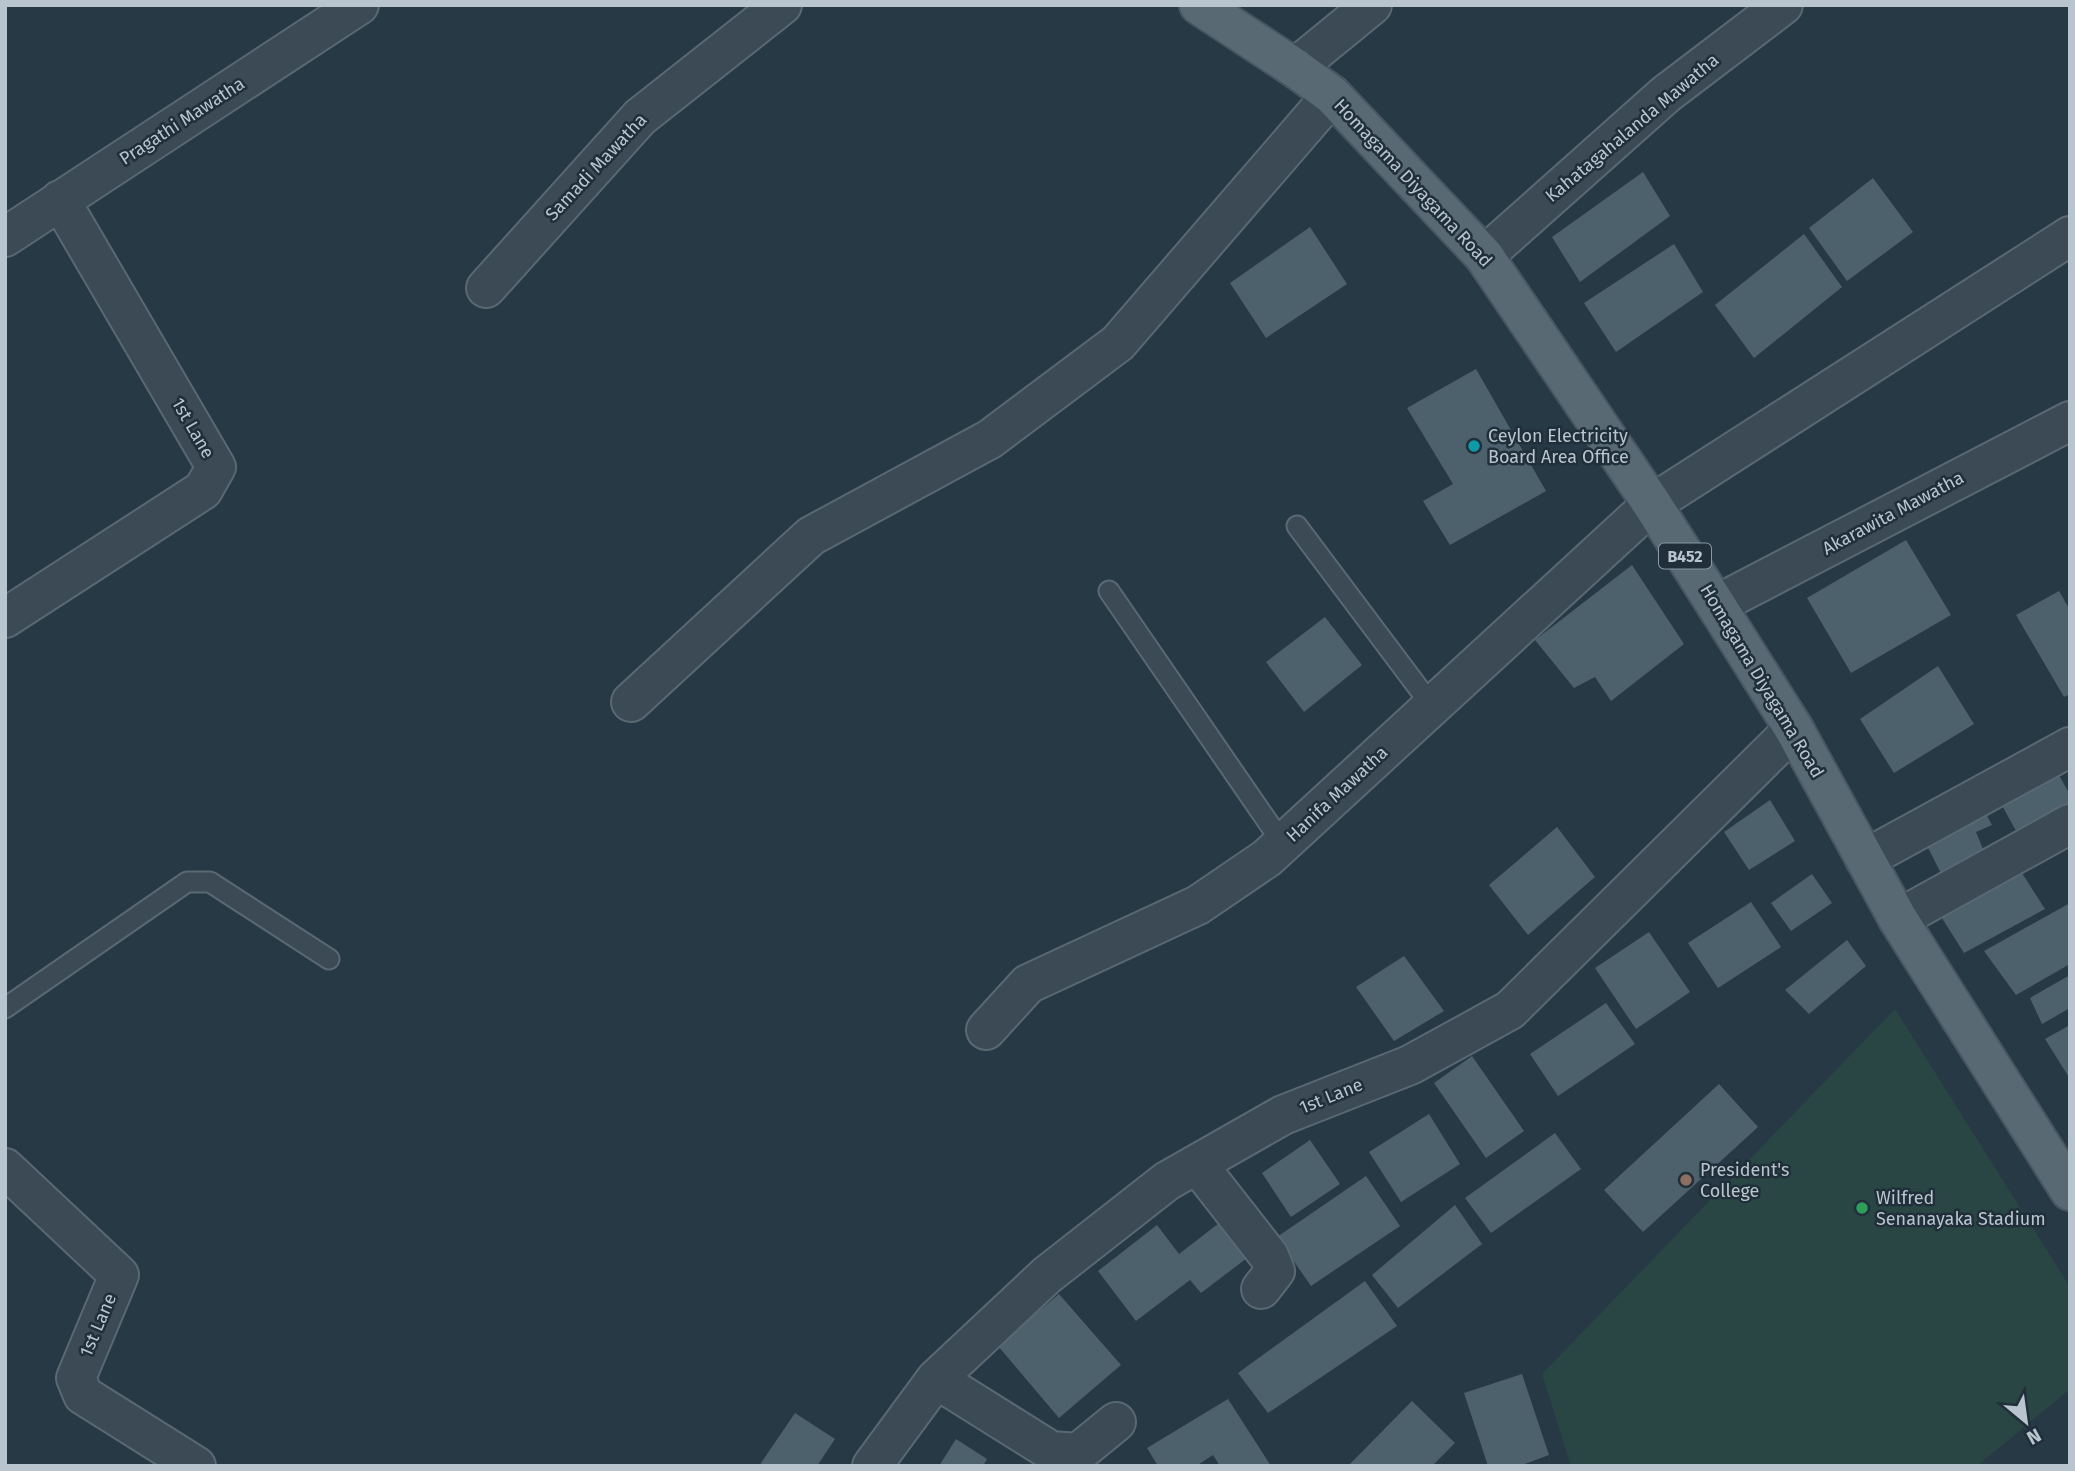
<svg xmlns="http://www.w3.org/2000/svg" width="2075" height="1471" viewBox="0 0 2075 1471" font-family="'Fira Sans',sans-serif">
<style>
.green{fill:#294645}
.building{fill:#4d616d}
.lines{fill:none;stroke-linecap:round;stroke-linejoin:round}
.service-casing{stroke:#5a6872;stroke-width:23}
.minor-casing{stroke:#5a6872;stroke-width:42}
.primary-casing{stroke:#485661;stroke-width:42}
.service{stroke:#3b4a55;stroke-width:19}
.minor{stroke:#3b4a55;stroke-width:38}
.primary{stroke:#596974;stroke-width:38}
.culture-dot{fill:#0f9aa8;stroke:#202f3a;stroke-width:2.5}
.education-dot{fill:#8d6e63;stroke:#202f3a;stroke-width:2.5}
.leisure-dot{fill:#2e9e5b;stroke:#202f3a;stroke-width:2.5}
.labels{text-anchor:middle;stroke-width:5;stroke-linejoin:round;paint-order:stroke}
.shield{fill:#202f3a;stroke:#8b98a2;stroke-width:2}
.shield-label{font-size:16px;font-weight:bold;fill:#b9c5ce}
.street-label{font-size:18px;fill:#b9c5ce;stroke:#202f3a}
.poi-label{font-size:18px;fill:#b9c5ce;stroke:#202f3a;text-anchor:start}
</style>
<rect width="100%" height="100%" fill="#273945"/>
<path class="green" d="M1895,1009L2070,1287V1389L1977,1466H1571L1542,1374Z"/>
<path class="building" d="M1643,172L1670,216L1580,282L1552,237Z
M1873,178L1913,232L1847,281L1809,228Z
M1310,227L1347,284L1266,338L1230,283Z
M1804,234L1842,287L1754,358L1715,305Z
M1674,244L1703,292L1616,352L1584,303Z
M1476,369L1546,491L1450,545L1423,501L1453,484L1407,408Z
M1906,540L1951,615L1851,673L1807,598Z
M1632,565L1684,644L1611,701L1595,677L1574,688L1535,640Z
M2059,591L2070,610V694L2064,697L2016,615Z
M1325,617L1362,665L1304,712L1266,662Z
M1938,666L1974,724L1894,773L1860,719Z
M2054,766L2070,795V809L2020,838L1999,800Z
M1770,800L1795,841L1749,870L1724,832Z
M1986,814L1992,825L1976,832L1987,859L1946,883L1924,840Z
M1557,827L1595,877L1528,935L1489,885Z
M2020,870L2045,909L1964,953L1940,915Z
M1812,874L1832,903L1791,931L1771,903Z
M1751,902L1781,947L1718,988L1688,943Z
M2070,903V964L2016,995L1984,951Z
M1649,932L1690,992L1636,1029L1595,968Z
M1847,940L1866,966L1809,1014L1785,990Z
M1404,956L1444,1011L1394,1041L1356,987Z
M2070,975V1008L2042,1024L2030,998Z
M1606,1003L1635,1044L1558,1096L1530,1054Z
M2070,1025V1079L2045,1039Z
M1472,1056L1524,1131L1486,1158L1434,1083Z
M1719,1084L1758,1127L1643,1232L1604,1190Z
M1429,1114L1460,1164L1401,1202L1369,1152Z
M1555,1133L1581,1169L1491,1233L1465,1198Z
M1310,1140L1340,1184L1291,1217L1262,1173Z
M1366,1176L1400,1226L1311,1286L1277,1237Z
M1455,1205L1482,1244L1398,1308L1372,1275Z
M1223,1220L1251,1255L1201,1293L1190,1280L1136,1321L1098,1271L1157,1225L1179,1254Z
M1365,1281L1397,1326L1268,1413L1238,1373Z
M1059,1294L1121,1365L1059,1418L998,1346Z
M1522,1374L1549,1455L1519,1466H1488L1464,1393Z
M1228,1399L1271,1466H1220L1213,1455L1196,1466H1158L1147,1448Z
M1412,1401L1455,1443L1432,1466H1348Z
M795,1413L835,1439L817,1466H759Z
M956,1439L987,1459L983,1466H939Z"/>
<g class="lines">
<g class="service-casing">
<path id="service" d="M1297,526L1432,706
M1109,591L1283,844
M5,1008L187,882H210L329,959"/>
</g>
<g class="minor-casing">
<path id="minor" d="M1295,68L1372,5
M5,237L359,5
M1484,256L1666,94L1783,5
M486,288L640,117L782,5
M1716,605L2070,421
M5,618L203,490L216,467L60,200
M631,702L811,536L990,439L1118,343L1332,95
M1865,859L2070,747
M1898,919L2070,824
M986,1030L1028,984L1198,905L1267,858L1652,504L2070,236
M1197,1164L1269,1256L1275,1271L1261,1289
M5,1168L119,1275L76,1378L83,1395L196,1466
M936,1379L1051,1451L1078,1453L1116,1422
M872,1466L936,1379L1047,1275L1167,1181L1283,1115L1410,1065L1510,1010L1794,729"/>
</g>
<g class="primary-casing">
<path id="primary" d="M1199,5L1295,68L1332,95L1484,256L1652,504L1716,605L1794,729L1898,919L2070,1191"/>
</g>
<use href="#service" class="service"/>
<use href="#minor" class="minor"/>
<use href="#primary" class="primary"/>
</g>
<circle class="culture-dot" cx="1474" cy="446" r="7"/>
<circle class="education-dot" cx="1686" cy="1180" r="7"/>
<circle class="leisure-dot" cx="1862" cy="1208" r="7"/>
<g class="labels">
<rect class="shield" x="1659" y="543.5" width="52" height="25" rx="5"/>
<g class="shield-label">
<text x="1685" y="562">B452</text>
</g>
<g class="street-label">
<text transform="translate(182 121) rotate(-33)" y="6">Pragathi Mawatha</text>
<text transform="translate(1632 128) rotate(-40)" y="6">Kahatagahalanda Mawatha</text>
<text transform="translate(596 167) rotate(-47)" y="6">Samadi Mawatha</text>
<text transform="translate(1413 183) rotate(47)" y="6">Homagama Diyagama Road</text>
<text transform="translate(193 428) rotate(60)" y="6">1st Lane</text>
<text transform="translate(1893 513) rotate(-28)" y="6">Akarawita Mawatha</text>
<text transform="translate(1762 681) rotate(59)" y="6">Homagama Diyagama Road</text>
<text transform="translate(1337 794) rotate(-43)" y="6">Hanifa Mawatha</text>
<text transform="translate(1331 1096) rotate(-22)" y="6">1st Lane</text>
<text transform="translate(98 1325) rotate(-67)" y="6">1st Lane</text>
</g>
<g class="poi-label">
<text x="1488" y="442">Ceylon Electricity<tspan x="1488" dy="21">Board Area Office</tspan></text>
<text x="1700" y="1176">President's<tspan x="1700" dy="21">College</tspan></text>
<text x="1876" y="1204">Wilfred<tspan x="1876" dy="21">Senanayaka Stadium</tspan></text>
</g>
</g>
<rect width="2075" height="1471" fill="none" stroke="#b9c5ce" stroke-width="14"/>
<g transform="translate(2026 1422) rotate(151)" stroke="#202f3a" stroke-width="5" paint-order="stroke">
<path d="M0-5L12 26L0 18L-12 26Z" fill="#b9c5ce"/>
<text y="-10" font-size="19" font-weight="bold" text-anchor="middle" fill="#b9c5ce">N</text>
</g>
</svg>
